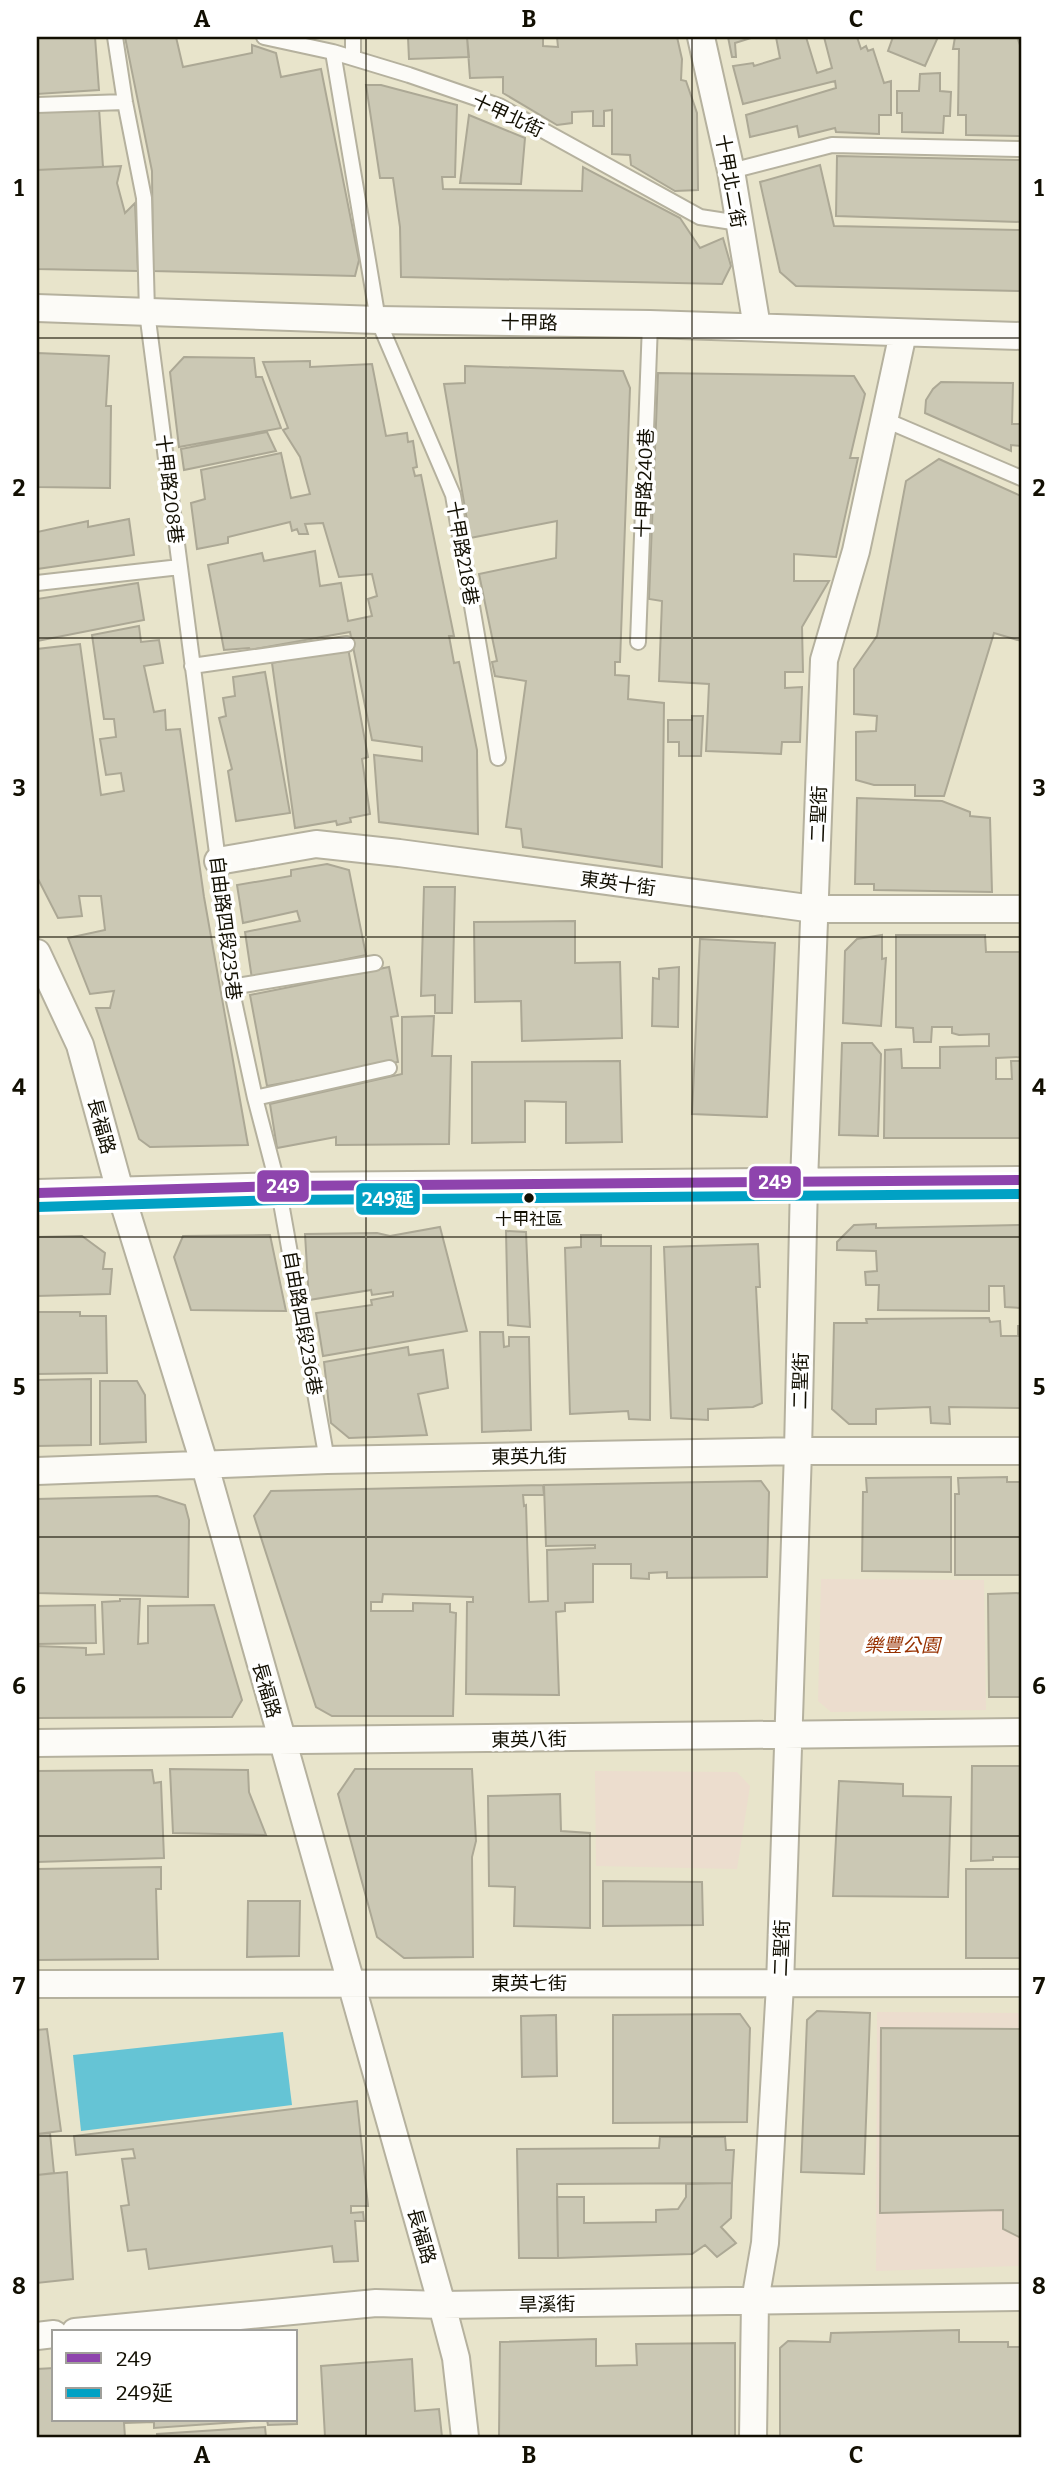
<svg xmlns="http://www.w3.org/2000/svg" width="1058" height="2474" viewBox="0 0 1058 2474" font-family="Bitter,'Noto Sans TC',serif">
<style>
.green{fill:#ecddce}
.water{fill:#65c4d5}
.building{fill:#cbc8b4;stroke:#aca895;stroke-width:2}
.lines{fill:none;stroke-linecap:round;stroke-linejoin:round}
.service-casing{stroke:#b5b19e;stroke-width:18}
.minor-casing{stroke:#b5b19e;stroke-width:30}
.service{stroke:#fcfbf7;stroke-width:14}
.minor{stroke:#fcfbf7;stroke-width:26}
.bus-1-casing{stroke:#fff;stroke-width:16}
.bus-2-casing{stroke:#fff;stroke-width:16}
.bus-1{stroke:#8e44ad;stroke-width:10}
.bus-2{stroke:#01a1c4;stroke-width:10}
.grid{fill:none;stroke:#120f02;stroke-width:2;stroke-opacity:0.55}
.bus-dot{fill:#120f02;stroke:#fff;stroke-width:2.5}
.labels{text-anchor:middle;stroke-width:7;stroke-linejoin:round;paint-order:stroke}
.bus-label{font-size:17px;fill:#120f02;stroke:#fff}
.street-label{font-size:19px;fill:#120f02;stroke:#fff}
.park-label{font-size:19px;font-style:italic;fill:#973100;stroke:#fff}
.line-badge{stroke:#fff;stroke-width:2.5}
.badge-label{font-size:19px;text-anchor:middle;font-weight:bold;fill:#fff}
.neatline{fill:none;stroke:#120f02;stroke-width:2.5}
.grid-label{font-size:23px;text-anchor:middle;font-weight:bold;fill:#120f02}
</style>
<rect width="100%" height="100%" fill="#e8e4cb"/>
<path class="green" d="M821,1579L984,1580L986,1710L831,1712L818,1701Z
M595,1771L737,1772L750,1786L737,1869L596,1866Z
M877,2012L1021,2013V2266L876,2271Z"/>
<path class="water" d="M283,2032L292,2105L81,2131L73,2055Z"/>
<path class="building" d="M37,37H95L99,90L37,94Z
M125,37H176L183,67L252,53V45L276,53L281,77L321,69L359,260L355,276L153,271L152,171Z
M408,37H467L469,57L409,59Z
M467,37H543V46L558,47L557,37H677L682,59L681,80L686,81L697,113L698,190L675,191L631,165L630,155L612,154V110L604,111V126H593V111L572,112V123L557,125L503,93V77L470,78Z
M728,37H754L735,43L736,57H732Z
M776,37H806L817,73L832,68L824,37H857L861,49L866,46L868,51L873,49L884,83L891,81V115H879V134L836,132L835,128L799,137L797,126L750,137L746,115L836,88L835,81L743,104L733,66L753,63L754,66L780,58Z
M893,37H938L925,66L888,51Z
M955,37H1017L1021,48V136L966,135V115H958L959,49H953Z
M940,73V91L951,92L950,116H944L943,133L902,132V113H897V91H919L920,74Z
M366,85H381L457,105L455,177H442L443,189L582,191L583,167L680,218L700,248L723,238L731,266L722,284L401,277L400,227L393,178H380Z
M99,108L103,167L37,170V111Z
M469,115L525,138L521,184L460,183Z
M837,156L1021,160V222L836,216Z
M820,165L834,226L1021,230V291L796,286L780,272L760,182Z
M121,166L117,183L125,213L135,203L138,271L37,269V170Z
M37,353L109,356L106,406H111L110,488L37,487Z
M184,357L254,358L256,377H262L281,428L179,447L170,372Z
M310,361V367L372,364L386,436L407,433L408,442L413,441L417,467L413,468L415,476L421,475L454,636H449L454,663L459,662L477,750L478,834L379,822L374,755L422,761V747L372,740L350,632L250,650L249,648L224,650L208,565L262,553L264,561L315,551L320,586L341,583L348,621L372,616L368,599L377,596L372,574L339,577L323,523L305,524L308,534H299L297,529L292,531L290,522L228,537V543L197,549L191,503L205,499L201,470L281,453L291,498L310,494L300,457L283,430L288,428L263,362Z
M465,366L623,371L630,388L620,662H615V675L629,676L628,699L664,703L662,867L523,847L521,829L506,827L526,681L495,676L492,662L497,661L479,574L556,558L557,521L470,538L444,384L465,383Z
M658,373L854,376L865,394L850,458H858L836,557L794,554V581H829L802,627L803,672H785V688L802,687L800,742H782L781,754L706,751L709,684L659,681L662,601L649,599Z
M941,382L1013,383L1012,424H1021V446L1011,445V451L925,413L926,400L933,389Z
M267,432L276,451L184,470L181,449Z
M939,459L1021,496V641L994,633L944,796H915V785H874L856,780V732L876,731L877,716L854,714V669L877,636L906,481Z
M129,519L134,555L37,569V532L88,521V527Z
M138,583L144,620L37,641V599Z
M139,626L141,642L159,640L163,663L144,666L154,712L165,710L166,730L180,729L204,897L248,1145L150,1147L139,1139L96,1008H110L114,991L90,994L68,938L105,930L101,896H79L82,916L58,918L37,877V649L80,644L101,795L124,791L121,773L106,775L100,739L116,737L114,719H104L92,635Z
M348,648L368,757L362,759L370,814L350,818L351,822L337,825L336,821L295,828L272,663Z
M265,672L290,813L236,821L228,771L232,769L219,718L226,716L223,698L235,696L233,677Z
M692,716H703L701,756H679V742H668V720H692Z
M857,798L942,801L970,812V816L990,818L992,892L874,890V884H855Z
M327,864L349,870L366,955L252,979L245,932L300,921L297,911L243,923L237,885L291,876V870Z
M424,887H455L452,1013H435V995L421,996Z
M575,921V963L620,962L622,1038L522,1041L521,1001L475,1002L474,922Z
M882,935V959L886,958L881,1026L843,1023L845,951L857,939Z
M896,935H985L986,952H1021V1057L996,1058V1079H1012L1011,1061H1021V1138H884L885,1050L901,1049L902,1068H940V1047L989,1046V1034L959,1035L952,1033V1027H932L931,1042H914L913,1028L896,1027Z
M700,939L775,943L767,1117L692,1114Z
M389,967L398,1016L391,1017L398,1062L267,1086L250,995Z
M679,967L678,1027L652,1026L653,978L659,979V969Z
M434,1016L432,1056H451L449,1144L336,1145V1137L277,1148L270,1104L402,1074V1017Z
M842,1043H872L881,1054L878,1136L839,1135Z
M620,1061L622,1142L566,1143V1102L525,1101V1142L472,1143V1062Z
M876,1224V1228L1021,1225V1308L1005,1307L1004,1286H989V1311L878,1310L879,1285H866L865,1272L877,1271L876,1251L837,1250V1242L854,1225Z
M440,1227L467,1331L323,1356L316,1313L372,1305L371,1300L393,1296V1292L372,1295L371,1290L309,1300L305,1234L377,1233L390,1236Z
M506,1231L526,1232L530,1327L508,1325Z
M270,1235L286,1311L191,1310L174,1257L183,1236Z
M581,1235H601V1246H651L650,1420L629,1419L628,1411L570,1414L565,1248L581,1247Z
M82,1236L105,1253L103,1269H112L110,1294L37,1296V1237Z
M758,1244L760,1287H756L762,1403L753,1407L708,1409V1420L671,1418L664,1247Z
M37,1312H80V1316H106L107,1373L37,1374Z
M989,1318L990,1322L1000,1321L1001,1336H1018V1326H1021V1408L949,1407L950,1424L931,1423L930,1407L876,1409V1424H849L832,1409L834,1323H867L866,1319Z
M480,1332H503L504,1347L509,1346V1337H529L531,1430L482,1432Z
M408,1347L409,1355L443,1350L448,1388L418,1394L427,1435L349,1438L331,1423L324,1362Z
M91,1379V1445L37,1446V1380Z
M100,1381H137L145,1395L146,1442L100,1444Z
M951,1477V1572L862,1571L863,1492H867L866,1478Z
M1007,1477V1482H1021V1575H955V1494H959L958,1478Z
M761,1481L769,1492L767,1577L667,1578V1572L649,1573V1579L631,1578V1564H593V1602L565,1603V1611L556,1612L559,1695L466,1694L467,1602H473V1597L383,1594L382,1602H371V1611H413V1603L450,1604V1612L456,1613L453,1716H332L316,1707L254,1516L271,1491L543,1485L544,1495H523L524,1506L526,1505L529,1602L548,1601L547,1550L595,1548V1545L546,1546L544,1485Z
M157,1496L185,1505L189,1520L188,1597L37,1593V1499Z
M1021,1593V1697H989L988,1594Z
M120,1599H140L138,1644L148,1643V1606L214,1605L242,1700L232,1717L37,1718V1646L86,1648V1655L104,1654L102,1602L120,1601Z
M95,1605L96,1643L37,1644V1606Z
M972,1766H1021V1857H993V1860L971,1861Z
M170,1769L248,1770L249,1792L266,1835L173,1833Z
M355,1769H472L476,1841L472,1857L473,1957L404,1958L377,1937L338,1794Z
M152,1770L154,1783L161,1782L164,1858L37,1862V1771Z
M839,1781L903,1784V1796L951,1797L948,1897L833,1896Z
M560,1794L561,1831L590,1833V1928L514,1926L515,1887L489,1886L488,1796Z
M161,1867V1889H156L158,1959L37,1960V1869Z
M966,1869H1021V1958H966Z
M603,1881L702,1882L703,1925L603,1926Z
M248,1901H300L299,1956L247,1957Z
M817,2011L870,2013L864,2174L801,2172L807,2020Z
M740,2014L750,2028L747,2122L613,2123V2015Z
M556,2015L557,2076L522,2077L521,2016Z
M881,2028L1021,2029V2238L1003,2229V2210L880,2213Z
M47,2029L61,2131L37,2134V2030Z
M357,2101L368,2206H351V2213L363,2212L364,2221H355L358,2261L334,2262L332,2246L149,2269L146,2249L128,2251L121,2206L129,2205L122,2159L135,2158L133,2149L76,2155L74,2136Z
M50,2133L54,2173L37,2175V2134Z
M660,2137H725L726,2150H734L732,2183L557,2184L558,2258H519L517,2149L659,2148Z
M67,2172L73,2279L37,2283V2175Z
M732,2183L731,2218L721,2227L736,2243L717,2257L705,2245L692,2254L558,2258L557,2197H584V2223L656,2222V2210L678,2209L686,2197V2184Z
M959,2330V2342H1008V2347H1021V2437H780V2348L788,2341L830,2342L831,2333Z
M596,2339V2366L637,2365L636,2344L735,2343V2437H499L500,2342Z
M412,2359L415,2411L439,2409L442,2437H325L321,2366Z
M54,2368V2420H296V2391L297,2424L268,2425L267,2420L154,2428V2422L124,2423L125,2437H37V2369Z
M265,2427L266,2437H157V2434Z"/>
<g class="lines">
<g class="service-casing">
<path id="service" d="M115,37L125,102L144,198L147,312L218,861L231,987L255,1098L278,1186L327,1460
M264,37L333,52L409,75L499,106L700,217L739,223
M353,37V58
M333,52L378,320L453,495L498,758
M37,105L125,102
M731,171L832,145L1021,149
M883,419L1021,478
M37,583L180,567
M638,642L650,324
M192,666L347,644
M231,987L375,963
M255,1098L389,1068"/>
</g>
<g class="minor-casing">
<path id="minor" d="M701,37L731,171L757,327
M37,308L378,320L650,324L1021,336
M218,861L316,844L399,853L814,909H1021
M37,953L80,1045L120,1191L205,1466L442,2305L456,2358L465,2437
M37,1193L278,1186L1021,1180
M37,1471L327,1460L798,1451H1021
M37,1743L1021,1732
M37,1984L1021,1983
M75,2332L376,2303L442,2305L1021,2297
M37,2336L54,2334
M753,2437L755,2301L765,2243L780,1985L798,1451L804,1182L824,660L856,551L903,333"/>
</g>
<use href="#service" class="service"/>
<use href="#minor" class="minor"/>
<g class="bus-1-casing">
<path id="bus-1" d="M37,1193L278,1186L1021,1180"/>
</g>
<g class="bus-2-casing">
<path id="bus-2" d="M37,1207L278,1200L1021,1194"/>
</g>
<use href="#bus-1" class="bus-1"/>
<use href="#bus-2" class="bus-2"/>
</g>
<path class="grid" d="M366,37V2437M692,37V2437M37,338H1021M37,638H1021M37,937H1021M37,1237H1021M37,1537H1021M37,1836H1021M37,2136H1021"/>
<circle class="bus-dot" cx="529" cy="1198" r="6"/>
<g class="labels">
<g class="bus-label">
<text x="529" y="1225">十甲社區</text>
</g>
<g class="street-label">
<text transform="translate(508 115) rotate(25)" y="7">十甲北街</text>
<text transform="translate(731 181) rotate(80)" y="7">十甲北二街</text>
<text transform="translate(529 322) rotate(1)" y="7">十甲路</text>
<text transform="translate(644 483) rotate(-88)" y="7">十甲路240巷</text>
<text transform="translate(170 489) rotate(83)" y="7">十甲路208巷</text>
<text transform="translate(463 553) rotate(80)" y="7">十甲路218巷</text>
<text transform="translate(818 814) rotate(-88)" y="7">二聖街</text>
<text transform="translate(618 883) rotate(8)" y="7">東英十街</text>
<text transform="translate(226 928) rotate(83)" y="7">自由路四段235巷</text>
<text transform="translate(102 1126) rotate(75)" y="7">長福路</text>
<text transform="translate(303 1323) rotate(80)" y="7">自由路四段236巷</text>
<text transform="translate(800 1381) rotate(-89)" y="7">二聖街</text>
<text transform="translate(529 1456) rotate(-1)" y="7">東英九街</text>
<text transform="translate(267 1690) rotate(74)" y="7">長福路</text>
<text transform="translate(529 1739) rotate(-1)" y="7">東英八街</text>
<text transform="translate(781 1948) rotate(-88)" y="7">二聖街</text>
<text x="529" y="1990">東英七街</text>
<text transform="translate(422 2236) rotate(74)" y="7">長福路</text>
<text transform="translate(547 2304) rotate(-1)" y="7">旱溪街</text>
</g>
<g class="park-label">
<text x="902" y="1652">樂豐公園</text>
</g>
</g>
<g class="line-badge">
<rect x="748" y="1165" width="54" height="34" rx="7" fill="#8e44ad"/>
<rect x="256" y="1169" width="54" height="34" rx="7" fill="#8e44ad"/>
<rect x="355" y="1182" width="66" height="34" rx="7" fill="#01a1c4"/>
</g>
<g class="badge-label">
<text x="775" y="1189">249</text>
<text x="283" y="1193">249</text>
<text x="388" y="1206">249延</text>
</g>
<rect width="1058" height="2474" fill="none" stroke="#ffffff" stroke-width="77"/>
<rect x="52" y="2330" width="245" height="91" fill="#ffffff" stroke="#a09f9a" stroke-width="2"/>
<rect x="66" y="2353" width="35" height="10" fill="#8e44ad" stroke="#a09f9a" stroke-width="2"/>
<text x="116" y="2366" font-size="21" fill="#120f02">249</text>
<rect x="66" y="2388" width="35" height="10" fill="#01a1c4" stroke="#a09f9a" stroke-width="2"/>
<text x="116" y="2400" font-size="21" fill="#120f02">249延</text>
<rect x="38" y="38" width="982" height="2398" class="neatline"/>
<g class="grid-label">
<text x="202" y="27">A</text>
<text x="529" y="27">B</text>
<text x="856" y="27">C</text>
<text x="19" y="196">1</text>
<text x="1039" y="196">1</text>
<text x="19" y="496">2</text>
<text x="1039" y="496">2</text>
<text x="19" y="796">3</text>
<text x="1039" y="796">3</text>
<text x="19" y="1095">4</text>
<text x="1039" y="1095">4</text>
<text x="19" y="1395">5</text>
<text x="1039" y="1395">5</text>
<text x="19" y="1694">6</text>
<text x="1039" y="1694">6</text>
<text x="19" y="1994">7</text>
<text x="1039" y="1994">7</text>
<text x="19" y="2294">8</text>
<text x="1039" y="2294">8</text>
<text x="202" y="2463">A</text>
<text x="529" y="2463">B</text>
<text x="856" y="2463">C</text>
</g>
</svg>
